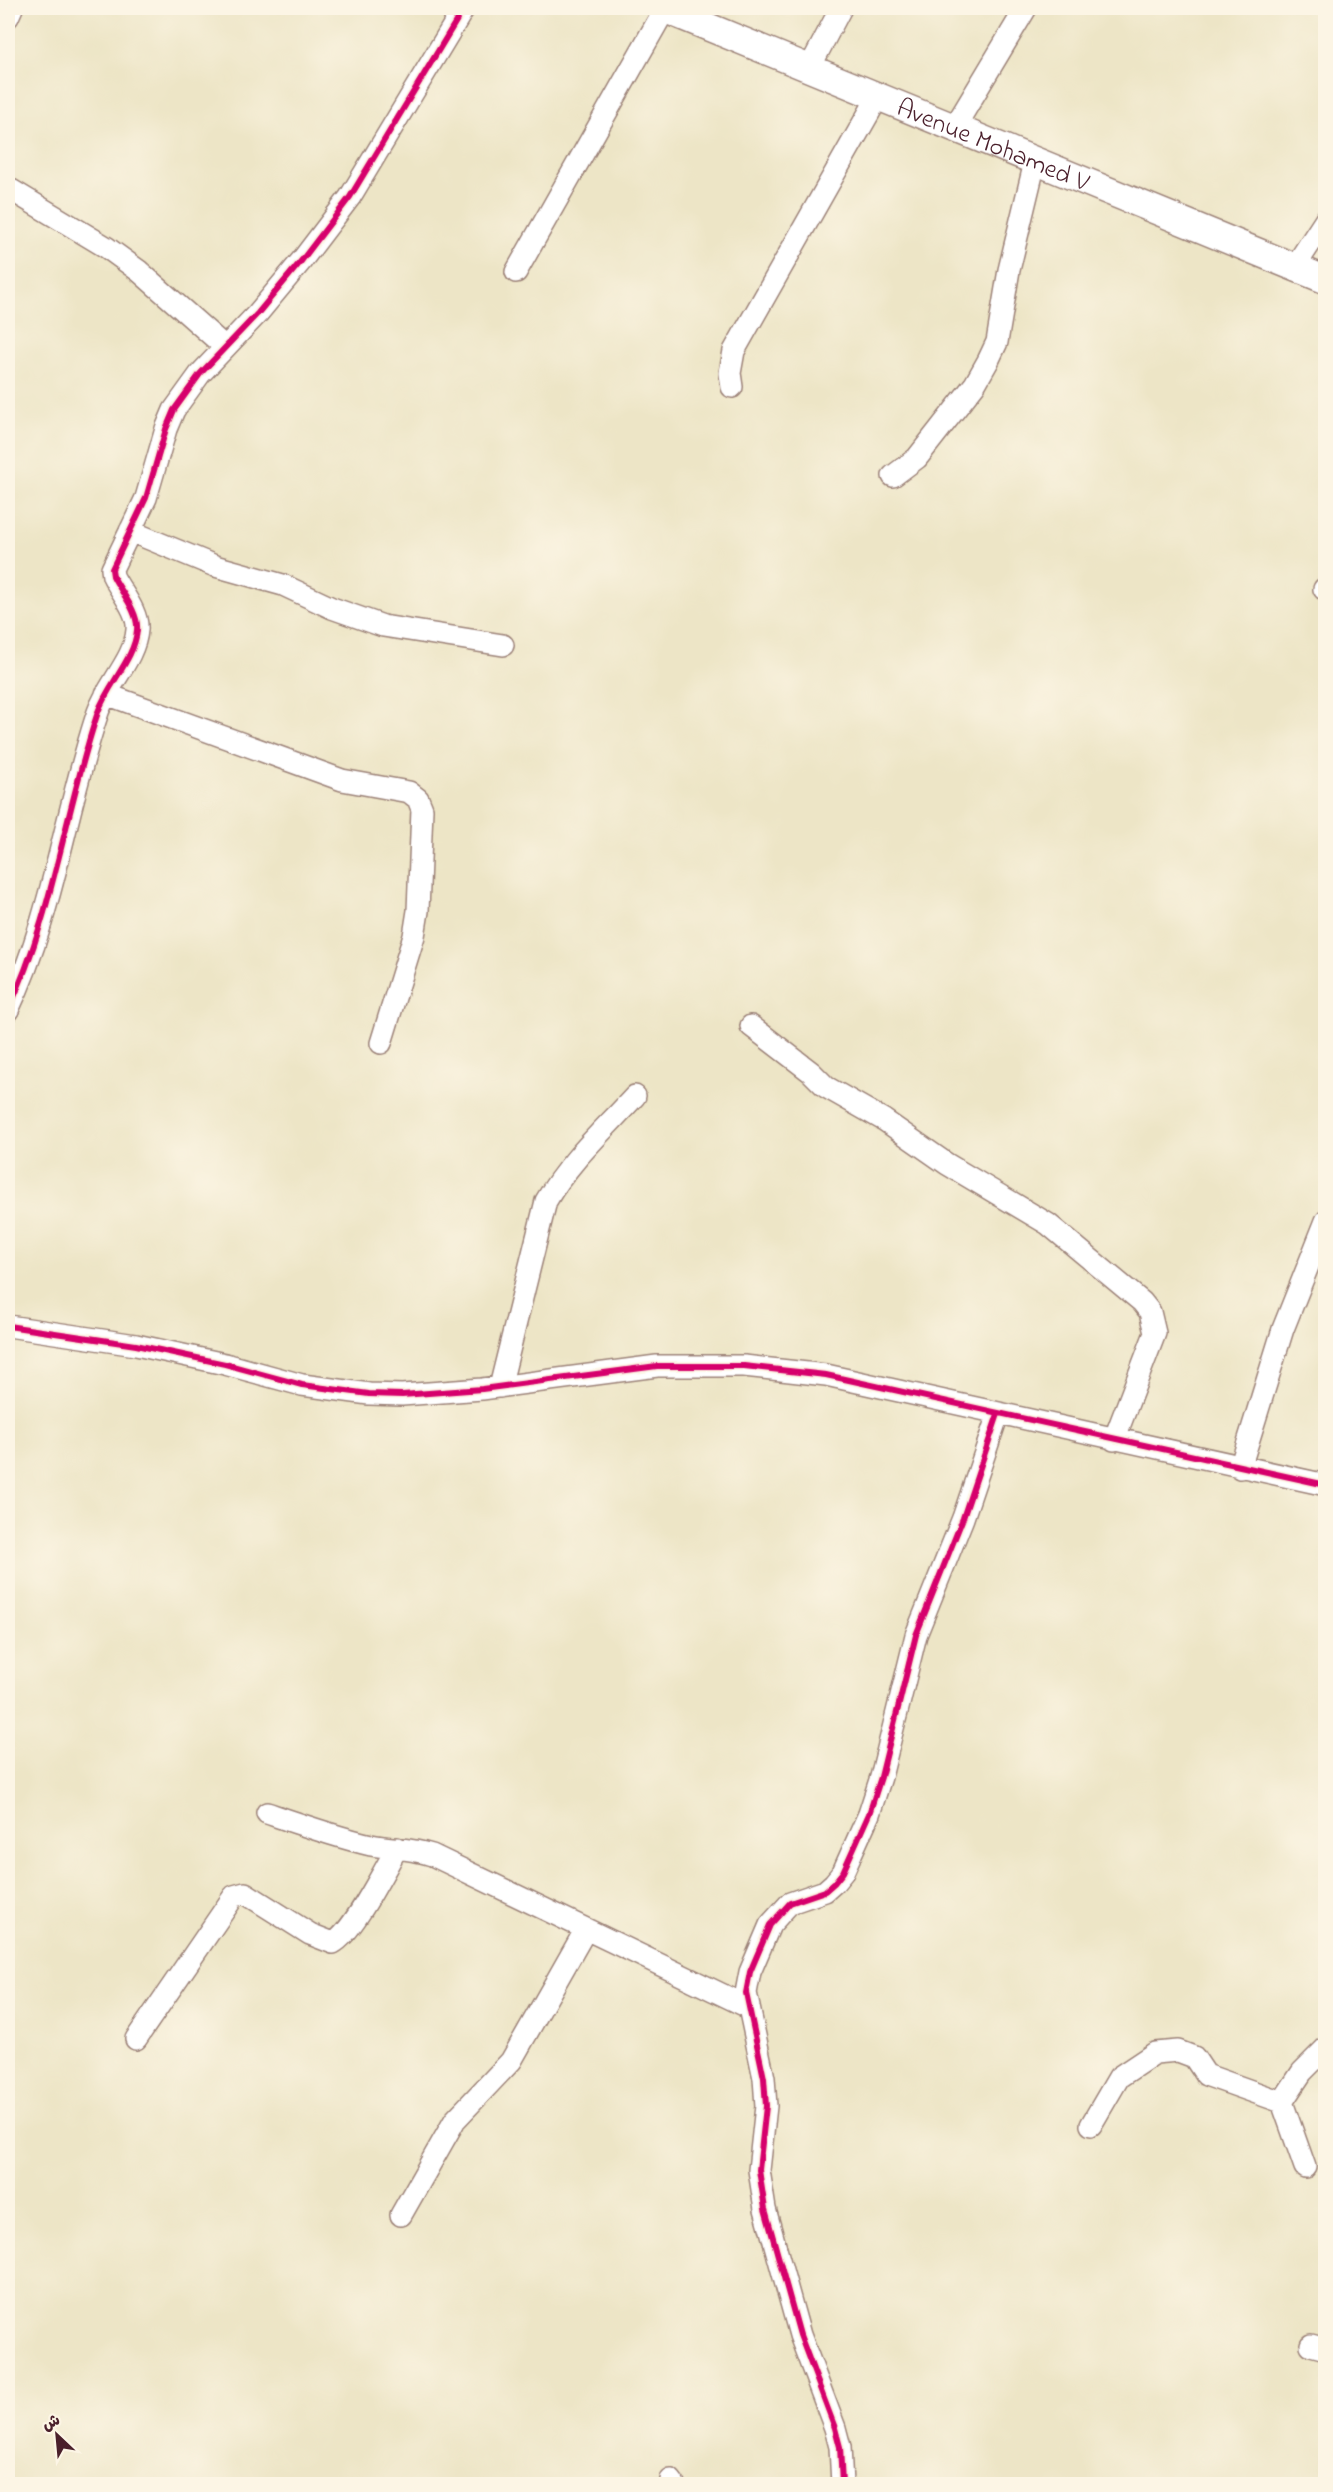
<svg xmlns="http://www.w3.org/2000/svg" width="1333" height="2492" viewBox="0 0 1333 2492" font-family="'Indie Flower','Playpen Sans Arabic',sans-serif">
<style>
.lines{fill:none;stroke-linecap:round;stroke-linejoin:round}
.minor-casing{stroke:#9c8278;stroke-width:24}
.major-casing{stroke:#9c8278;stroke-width:30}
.minor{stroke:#fff;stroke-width:21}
.major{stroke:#fff;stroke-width:27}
.cycleway-casing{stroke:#fcf5e5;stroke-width:10}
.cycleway{stroke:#d6006c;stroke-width:6}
.labels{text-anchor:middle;stroke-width:5;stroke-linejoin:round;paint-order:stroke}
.street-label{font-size:26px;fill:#4a1f2b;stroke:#fcf5e5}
</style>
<rect width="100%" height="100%" fill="#fcf5e5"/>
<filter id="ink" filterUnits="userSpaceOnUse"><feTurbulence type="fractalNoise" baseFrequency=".0167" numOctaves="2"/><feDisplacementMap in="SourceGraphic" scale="12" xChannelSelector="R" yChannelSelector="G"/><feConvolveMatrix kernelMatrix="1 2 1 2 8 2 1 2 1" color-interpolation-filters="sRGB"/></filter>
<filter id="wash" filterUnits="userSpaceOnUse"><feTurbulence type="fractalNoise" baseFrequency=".008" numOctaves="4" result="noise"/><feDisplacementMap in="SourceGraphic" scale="24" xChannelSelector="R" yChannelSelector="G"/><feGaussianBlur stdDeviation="1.35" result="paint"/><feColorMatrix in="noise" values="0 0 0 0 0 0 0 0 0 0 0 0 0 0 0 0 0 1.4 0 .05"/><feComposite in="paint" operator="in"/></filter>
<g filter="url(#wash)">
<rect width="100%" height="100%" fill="#ede5c6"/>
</g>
<g filter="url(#ink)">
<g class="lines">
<g class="minor-casing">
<path id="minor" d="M8,17L12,8
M809,69L841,8
M954,128L1026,8
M8,188L106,247L139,271L225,347
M1294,268L1326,219
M516,272L665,9
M732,387L730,373L734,351L878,97
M893,476L917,458L975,384L988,361L997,342L1009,270L1035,162
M130,531L215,566L283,585L332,608L383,626L503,645
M1324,589L1326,590
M106,694L342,780L409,792L418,799L422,809L418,911L414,936L381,1043
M8,1010C53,916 65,810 98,712C108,684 135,658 137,630C139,612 120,591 113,576L112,569L146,498L166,429L174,410L200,374L258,313L302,260L350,197L464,8
M751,1026L811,1072L826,1087L884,1120L947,1164L1048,1224L1142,1302L1150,1312L1155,1333L1114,1440
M8,1326L136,1345L225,1364L302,1385L369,1394L402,1395L482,1389L657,1366H744L826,1375L1326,1485
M500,1387L546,1201C569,1161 604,1130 635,1096
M1240,1468L1283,1329L1326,1221
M267,1813C302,1825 336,1837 371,1845C392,1849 412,1848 432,1855L748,2007
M136,2039L234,1896L245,1893L310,1934L333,1943C353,1933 384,1870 397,1848
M1091,2125L1119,2077L1155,2053L1178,2051L1194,2057L1206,2075L1282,2102
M1305,2167L1282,2102L1302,2072L1326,2048
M401,2215L455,2120L511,2061L586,1929
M1311,2345L1326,2349
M671,2480L674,2484
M842,2484L840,2447L835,2428L800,2335L765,2209L759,2170L766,2106L764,2078L746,1993L750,1972L770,1925L790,1903L825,1891L834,1883L843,1872L869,1814L881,1777L916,1635L963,1518L998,1414"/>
</g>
<g class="major-casing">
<g id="major">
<path id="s1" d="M662,8L1326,280"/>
</g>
</g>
<use href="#minor" class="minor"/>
<use href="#major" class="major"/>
<g class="cycleway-casing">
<path id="cycleway" d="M8,1010C53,916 65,810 98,712C108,684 135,658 137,630C139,612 120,591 113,576L112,569L146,498L166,429L174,410L200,374L258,313L302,260L350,197L464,8
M8,1326L136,1345L225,1364L302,1385L369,1394L402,1395L482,1389L657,1366H744L826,1375L1326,1485
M842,2484L840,2447L835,2428L800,2335L765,2209L759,2170L766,2106L764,2078L746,1993L750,1972L770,1925L790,1903L825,1891L834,1883L843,1872L869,1814L881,1777L916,1635L963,1518L998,1414"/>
</g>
<use href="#cycleway" class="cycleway"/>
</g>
</g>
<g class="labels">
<g class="street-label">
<text dy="9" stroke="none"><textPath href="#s1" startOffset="358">Avenue Mohamed V</textPath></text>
</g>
</g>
<rect width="1333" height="2492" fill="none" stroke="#fcf5e5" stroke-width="30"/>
<g transform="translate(57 2435) rotate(334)" stroke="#fcf5e5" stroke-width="4.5" paint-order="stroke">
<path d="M0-4.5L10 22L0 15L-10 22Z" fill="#4a1f2b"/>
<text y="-9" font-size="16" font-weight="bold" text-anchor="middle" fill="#4a1f2b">ش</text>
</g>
</svg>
